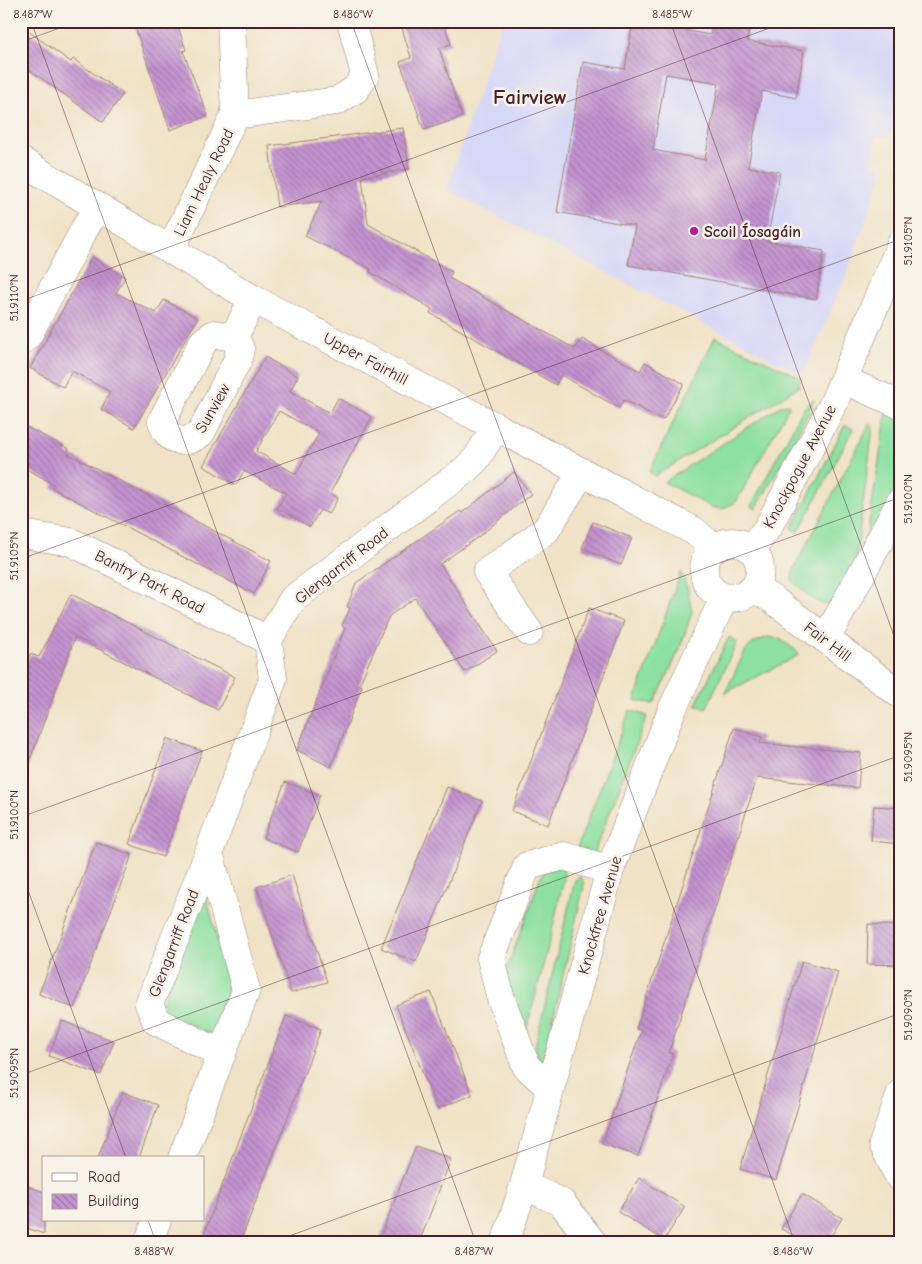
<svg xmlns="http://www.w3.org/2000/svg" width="922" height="1264" viewBox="0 0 922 1264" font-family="'Comic Neue',sans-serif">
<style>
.built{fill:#d7d7f8}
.grass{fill:#8de0a1;stroke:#6c8066}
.building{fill:url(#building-back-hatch);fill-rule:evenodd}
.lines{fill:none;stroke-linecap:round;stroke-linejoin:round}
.minor-casing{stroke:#9d8078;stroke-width:29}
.minor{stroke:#fff;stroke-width:28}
.ticks{fill:none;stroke:#4a1f2b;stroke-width:1;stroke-opacity:0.45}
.poi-dot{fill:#b5179e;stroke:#f7f3e8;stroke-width:2}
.labels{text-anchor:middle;stroke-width:5;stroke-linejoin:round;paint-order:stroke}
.street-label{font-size:16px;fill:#4a1f2b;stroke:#f7f3e8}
.poi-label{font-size:16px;font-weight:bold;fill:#4a1f2b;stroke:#f7f3e8;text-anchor:start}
.district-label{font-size:21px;font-weight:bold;fill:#4a1f2b;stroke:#f7f3e8}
.neatline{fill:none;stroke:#4a1f2b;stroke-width:2}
.ticks-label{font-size:12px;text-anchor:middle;fill:#4a1f2b}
</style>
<defs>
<pattern id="building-back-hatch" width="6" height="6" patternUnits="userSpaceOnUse" patternTransform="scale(1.25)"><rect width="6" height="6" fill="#c293d0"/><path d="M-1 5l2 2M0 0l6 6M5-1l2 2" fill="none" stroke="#a077a9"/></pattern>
</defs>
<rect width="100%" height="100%" fill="#f7f3e8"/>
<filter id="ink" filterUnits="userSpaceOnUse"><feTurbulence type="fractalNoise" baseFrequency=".02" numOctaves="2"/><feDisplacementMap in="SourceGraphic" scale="10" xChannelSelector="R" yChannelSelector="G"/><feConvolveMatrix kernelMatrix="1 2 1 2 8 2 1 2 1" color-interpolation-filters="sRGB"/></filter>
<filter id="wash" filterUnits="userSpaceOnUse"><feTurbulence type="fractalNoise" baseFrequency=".0096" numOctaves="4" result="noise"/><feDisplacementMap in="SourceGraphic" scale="20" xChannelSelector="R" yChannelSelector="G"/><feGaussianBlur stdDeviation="1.12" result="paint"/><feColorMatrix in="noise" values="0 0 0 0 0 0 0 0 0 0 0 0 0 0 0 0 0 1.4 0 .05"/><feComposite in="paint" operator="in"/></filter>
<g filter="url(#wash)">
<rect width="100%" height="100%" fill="#f0e2c6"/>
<path class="built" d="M502,21H901V104L895,127L888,137H877L871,164L879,166L882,174L847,273L803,375L447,190Z"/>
<path class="grass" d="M715,337L802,378L798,387L655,476L649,472Z
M814,399L809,412L756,509L751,506L803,409Z
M788,404L789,407L736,502L722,509L711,507L664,482L782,405Z
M887,411L901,419V488L863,560Z
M870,423L873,428L854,573L838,600C834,601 829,603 826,604C815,605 799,587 792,580L793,571Z
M845,425L853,429L798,533L792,528Z
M681,572L688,590L692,612L679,651L654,704L635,700Z
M729,637L737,642L706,709L696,704Z
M768,637L780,639L798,652L797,656L725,693L745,651L753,643Z
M630,710L647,716L594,853L577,848Z
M563,866L564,878L550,939L526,1032L504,975L530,908L539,880L545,871Z
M581,876L584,885L542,1067L535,1046L575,880Z
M200,896L207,898L228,983L227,1000L216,1032L211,1034L165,1013L162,1004Z"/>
<g id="blocks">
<path class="building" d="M133,21H176L186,50L183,51L208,116L170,130Z
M400,21H443L451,44L439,48L462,117L424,130L400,62L411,58Z
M633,21L710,35L713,21H750L747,41L804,51L796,98L762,91L748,167L780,172L767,241L824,251L816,299L628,265L635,226L557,212L583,62L625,69ZM666,74L719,83L705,160L653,150Z
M21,26L71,62L73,59L123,94L103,122L21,64Z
M403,128L409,169L362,177L368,224L452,272L449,278L575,349L582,339L640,371L645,362L684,384L663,420L624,400L619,408L561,375L556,385L430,313L432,309L370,272L371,269L305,236L322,201L277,207L269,146Z
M92,257L125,277L116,293L156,313L164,300L198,318L134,428L101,409L110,392L72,371L63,387L30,368Z
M265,357L298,376L290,391L330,413L338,398L372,417L330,493L338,498L329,514L320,510L310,527L277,508L286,493L244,471L236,485L203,466ZM279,411L319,433L296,474L256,451Z
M21,424L69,449L67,453L271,561L254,594L52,488L54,484L21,466Z
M514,472L531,494L478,537L440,564L497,651L465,672L415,598L389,616L359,685L362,686L331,767L297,750L345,628L342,626L350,608L347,607L356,583L460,511L462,513Z
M593,522L632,538L621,565L582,548Z
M71,594L235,677L218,710L75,637L24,776H21V676L30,654L39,657Z
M589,608L624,621L548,825L512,811Z
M734,728L762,737L760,743L861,753L858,788L757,778L669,1052L673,1054L638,1156L602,1144L641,1031L636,1029Z
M167,738L202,751L163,857L129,844Z
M285,782L320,795L298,852L263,838Z
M447,787L482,801L416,962L381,948Z
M874,806L901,808V844L871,841Z
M96,842L132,855L74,1008L39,994Z
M292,875L327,982L291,993L257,887Z
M868,924L901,926V965L867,964Z
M802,961L838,972L776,1180L740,1169Z
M431,992L472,1095L437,1109L396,1005Z
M286,1016L321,1029L240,1243H226L204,1234Z
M62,1021L114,1041L101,1075L49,1056Z
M123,1092L158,1105L139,1158H98Z
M416,1146L451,1159L419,1243H378Z
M639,1178L685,1207L664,1240L618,1212Z
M21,1184L44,1192V1234L21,1226Z
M802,1194L842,1218L827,1243H788L793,1235L781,1229Z"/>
</g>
</g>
<g filter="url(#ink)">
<use href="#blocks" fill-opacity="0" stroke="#9d8078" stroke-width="1"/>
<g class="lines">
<g class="minor-casing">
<path id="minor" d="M235,115L337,101L356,89L365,75L351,21
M21,161L253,299L694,531L714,548
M171,249L235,115L231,21
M234,337L214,334L203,342L162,421C167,442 185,446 201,433L238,359L240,348L234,337L253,299
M21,341L28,335L85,228L98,207
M844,380L901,405
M28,535L71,542L268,640
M704 570a28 28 0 1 1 56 0a28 28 0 1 1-56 0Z
M751,550L768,527L833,404L901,244
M754,588L772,599L901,695
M529,632L487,572L546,530L582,472
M826,639L901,501
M222,1054L156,1021L149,1004L209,852L273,679L268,640L293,599L465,470L476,459L496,427
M550,1088L526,1066L500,996L491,958L527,866L564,856L610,870
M901,1093L883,1144L896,1171L901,1178
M182,1158L246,990L209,852
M524,1185L562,1203L593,1243
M148,1243L157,1220
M505,1243L524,1185L610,870L671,712L724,598"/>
</g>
<use href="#minor" class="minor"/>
</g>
</g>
<path class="ticks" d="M31,21L476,1243M351,21L795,1243M670,21L901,655M21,42L79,21M21,301L789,21M21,559L901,239M21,817L901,497M21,871L126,1158M21,1075L901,755M148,1220L156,1243M270,1243L901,1013"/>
<circle class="poi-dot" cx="694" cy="231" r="5"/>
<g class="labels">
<g class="street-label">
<text transform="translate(203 182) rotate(-64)" y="6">Liam Healy Road</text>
<text transform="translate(366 358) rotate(28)" y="6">Upper Fairhill</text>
<text transform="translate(212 408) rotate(-60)" y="6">Sunview</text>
<text transform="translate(799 466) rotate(-62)" y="6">Knockpogue Avenue</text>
<text transform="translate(341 565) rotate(-38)" y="6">Glengarriff Road</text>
<text transform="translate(150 581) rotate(27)" y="6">Bantry Park Road</text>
<text transform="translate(828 641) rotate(37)" y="6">Fair Hill</text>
<text transform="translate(599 915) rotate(-74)" y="6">Knockfree Avenue</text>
<text transform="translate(173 943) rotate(-69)" y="6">Glengarriff Road</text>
</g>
<g class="poi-label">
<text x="704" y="237">Scoil Íosagáin</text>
</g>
<g class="district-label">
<text x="530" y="104">Fairview</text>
</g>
</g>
<rect width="922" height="1264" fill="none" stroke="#f7f3e8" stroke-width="55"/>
<rect x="42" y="1156" width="162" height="65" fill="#f7f3e8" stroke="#b29e9c"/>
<rect x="52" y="1173" width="25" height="8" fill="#ffffff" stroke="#b29e9c"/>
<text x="88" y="1182" font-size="15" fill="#4a1f2b">Road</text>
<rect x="52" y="1194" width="25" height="15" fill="url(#building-back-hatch)" stroke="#b29e9c"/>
<text x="88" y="1206" font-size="15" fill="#4a1f2b">Building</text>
<rect x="28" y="28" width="866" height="1208" class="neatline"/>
<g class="ticks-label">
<text x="33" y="18">8.487°W</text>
<text x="353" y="18">8.486°W</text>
<text x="672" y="18">8.485°W</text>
<text transform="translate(908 241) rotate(-90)" y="4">51.9105°N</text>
<text transform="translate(14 298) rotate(-90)" y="4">51.9110°N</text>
<text transform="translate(908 499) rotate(-90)" y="4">51.9100°N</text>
<text transform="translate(14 556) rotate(-90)" y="4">51.9105°N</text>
<text transform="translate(908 757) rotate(-90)" y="4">51.9095°N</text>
<text transform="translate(14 815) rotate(-90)" y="4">51.9100°N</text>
<text transform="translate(908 1015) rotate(-90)" y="4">51.9090°N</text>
<text transform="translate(14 1073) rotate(-90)" y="4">51.9095°N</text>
<text x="154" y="1255">8.488°W</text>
<text x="474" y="1255">8.487°W</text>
<text x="793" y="1255">8.486°W</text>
</g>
</svg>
